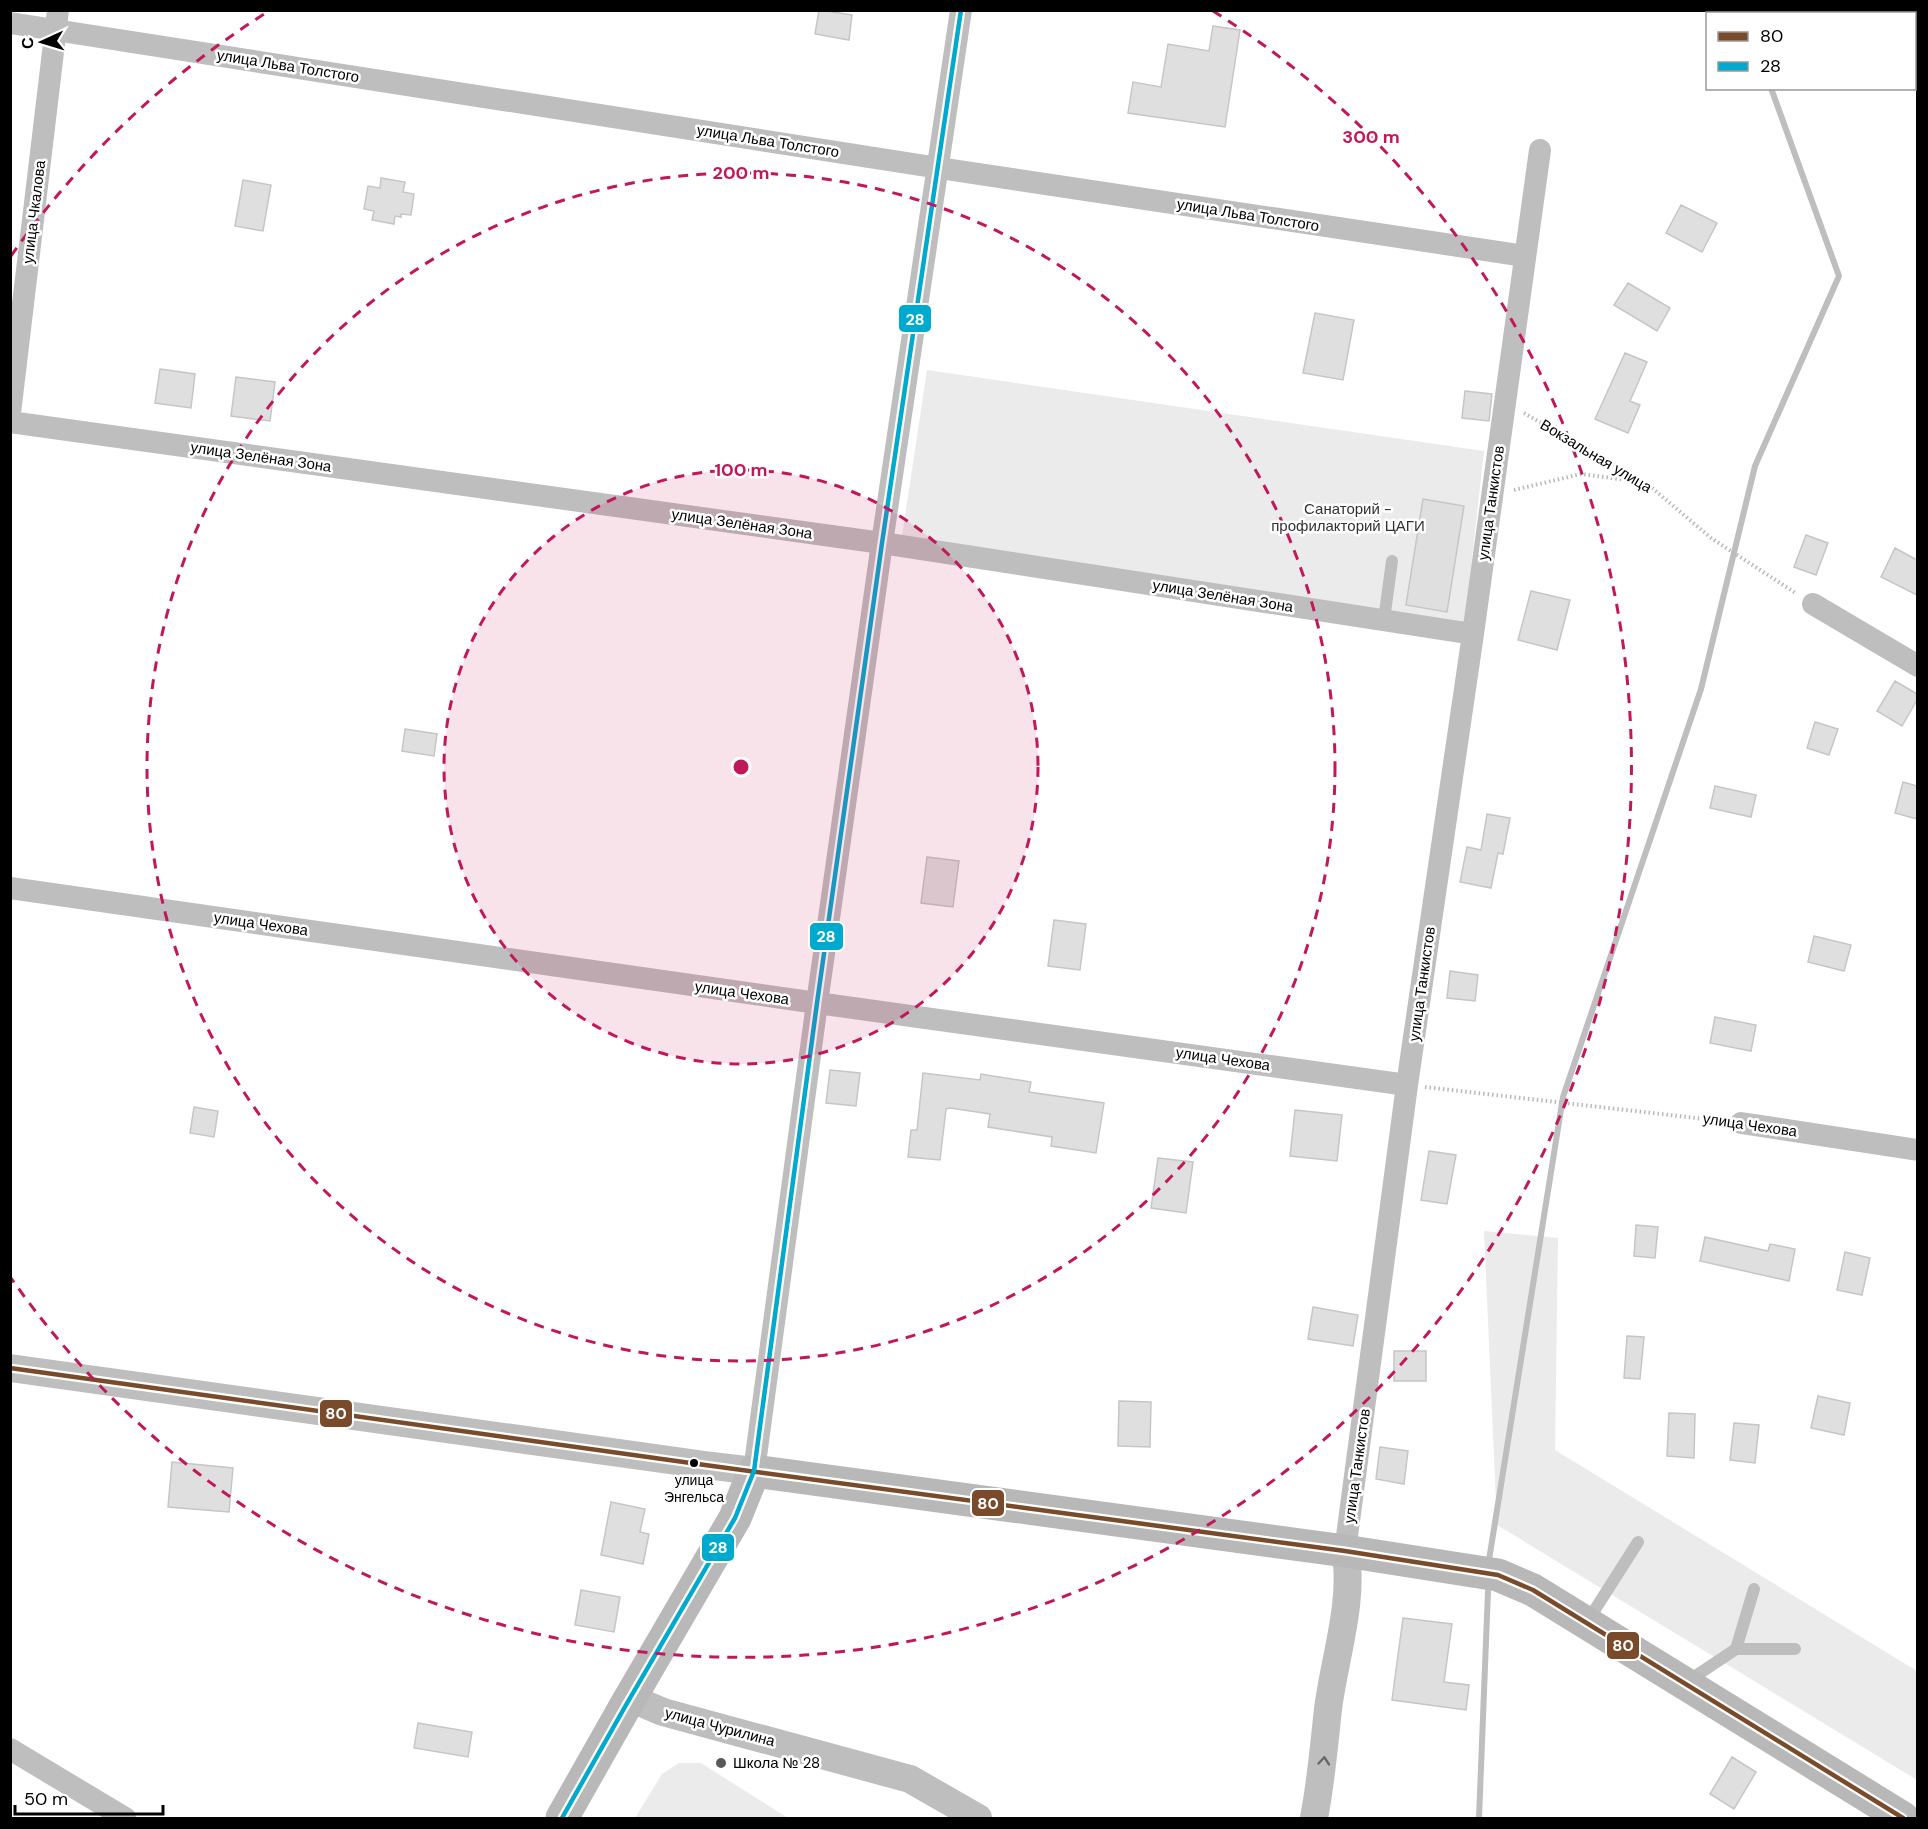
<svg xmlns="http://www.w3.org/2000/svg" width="1928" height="1829" viewBox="0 0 1928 1829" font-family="'DM Sans',sans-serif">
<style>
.green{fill:#ebebeb}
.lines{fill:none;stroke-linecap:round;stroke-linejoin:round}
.stream{stroke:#bebebe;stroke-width:6}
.building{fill:#dfdfdf;stroke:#c6c6c6;stroke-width:1.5}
.path{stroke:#b9b9b9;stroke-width:4;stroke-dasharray:1.5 3;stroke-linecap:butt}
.service{stroke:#bebebe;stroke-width:12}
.minor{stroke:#bebebe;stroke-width:22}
.tertiary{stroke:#bebebe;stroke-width:28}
.secondary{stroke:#b8b8b8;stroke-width:33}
.bus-1-casing{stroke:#fff;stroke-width:9}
.bus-2-casing{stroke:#fff;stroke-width:9}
.bus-1{stroke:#7a4b2a;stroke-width:4.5}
.bus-2{stroke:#00a9ce;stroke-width:4.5}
.oneway{stroke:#686868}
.ring{fill:none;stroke:#c2185b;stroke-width:3;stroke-dasharray:10 8}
.bus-dot{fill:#000;stroke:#fff;stroke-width:2}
.poi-dot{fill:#595959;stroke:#fff;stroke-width:2}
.labels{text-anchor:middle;stroke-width:5;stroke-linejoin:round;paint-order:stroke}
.bus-label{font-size:14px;fill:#000;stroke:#fff}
.street-label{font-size:15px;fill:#000;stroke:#fff}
.park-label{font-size:15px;fill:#323232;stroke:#fff}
.poi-label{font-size:15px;fill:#000;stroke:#fff;text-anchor:start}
.centre{fill:#c2185b;stroke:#fff;stroke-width:3}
.ring-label{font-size:18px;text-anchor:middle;font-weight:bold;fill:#c2185b;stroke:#fff;stroke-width:5;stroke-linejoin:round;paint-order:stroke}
.line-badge{stroke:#fff;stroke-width:2}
.badge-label{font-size:16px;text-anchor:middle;font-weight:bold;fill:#fff}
</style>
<rect width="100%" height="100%" fill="#fff"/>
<path class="green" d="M927,370L1484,451L1465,622L902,536Z
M1484,1231L1558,1238L1555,1450L1917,1671V1780L1497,1525Z
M679,1763H701L788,1818H635L662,1774Z"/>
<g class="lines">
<path class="stream" d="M1742,10L1744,14
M1489,1560L1563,1097L1701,689L1755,466L1839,276L1771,88
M1479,1818L1488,1591"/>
</g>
<path class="building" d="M819,10L852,15L849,40L815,34Z
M1213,26L1240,30L1225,127L1128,113L1133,82L1161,87L1168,44L1209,51Z
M381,178L405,182L403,192L414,194L411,215L401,214V217L395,216L394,224L372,220L374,211L364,209L368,186L380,188Z
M243,180L271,185L263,231L235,226Z
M1681,205L1717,223L1702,252L1666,233Z
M1628,283L1670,308L1657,331L1614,305Z
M1315,313L1354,320L1343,380L1303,373Z
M1625,353L1647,362L1630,401L1640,405L1628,433L1595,419Z
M160,369L195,374L191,408L155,403Z
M236,377L275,382L270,421L231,416Z
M1465,391L1492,394L1489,421L1462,418Z
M1423,499L1464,506L1447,612L1406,605Z
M1806,535L1828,543L1816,575L1794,567Z
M1895,548L1917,560V595L1881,577Z
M1531,591L1570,600L1557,650L1518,640Z
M1895,681L1917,694V700L1902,726L1877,711Z
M1815,722L1838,729L1829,755L1807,748Z
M405,729L437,734L434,756L402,751Z
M1903,782L1917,786V819L1895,813Z
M1715,786L1756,795L1751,817L1710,808Z
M1487,814L1510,818L1503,854L1498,853L1491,888L1460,882L1467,847L1481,850Z
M927,857L959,861L953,907L921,903Z
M1054,920L1086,924L1080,970L1048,966Z
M1814,936L1851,945L1844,971L1808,962Z
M1450,971L1478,975L1475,1001L1447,998Z
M1715,1017L1756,1025L1751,1051L1710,1043Z
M830,1070L860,1073L856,1106L826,1103Z
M923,1073L980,1080L981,1074L1031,1082L1029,1092L1104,1103L1096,1153L1051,1146L1052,1137L988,1127L990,1114L950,1108L946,1109L940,1160L908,1157L911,1130H917Z
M194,1107L218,1111L214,1137L190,1133Z
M1295,1110L1342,1115L1337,1161L1290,1156Z
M1429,1151L1456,1155L1447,1204L1421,1200Z
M1158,1158L1193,1162L1186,1213L1151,1208Z
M1636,1225L1658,1227L1655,1258L1634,1256Z
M1705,1237L1768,1251L1770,1244L1795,1249L1789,1281L1700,1261Z
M1845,1252L1870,1258L1862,1295L1837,1290Z
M1313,1307L1358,1315L1353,1346L1308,1339Z
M1627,1336L1644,1337L1640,1379L1624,1378Z
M1394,1351H1426V1381H1394Z
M1818,1396L1850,1403L1844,1435L1811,1428Z
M1119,1401L1151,1402L1150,1447L1118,1446Z
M1669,1413L1695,1414L1694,1458L1667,1456Z
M1734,1423L1759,1425L1755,1463L1730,1460Z
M1380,1447L1408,1451L1404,1484L1376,1479Z
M172,1462L233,1468L229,1512L168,1507Z
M611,1502L645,1509L640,1532L649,1534L643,1564L601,1555Z
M581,1590L620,1597L614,1632L575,1625Z
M1403,1618L1452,1624L1444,1682L1469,1685L1466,1710L1392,1700Z
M418,1723L472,1732L468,1757L414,1748Z
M1732,1757L1756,1772L1734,1809L1710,1794Z"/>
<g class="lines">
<path class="path" d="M1524,413L1645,482L1711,538L1797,594
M1514,490L1581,474L1642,482
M1425,1087L1722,1121"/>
<path class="service" d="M1384,620L1392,561
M1587,1622L1638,1542
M1736,1649H1795
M1688,1681L1736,1649L1754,1589"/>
<path class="minor" d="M10,23L939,168L1525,256
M10,413L58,10
M10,422L882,543L1473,634
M1813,604L1918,666
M10,888L817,1003L1407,1085
M1741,1123L1918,1150
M754,1471L817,1003L882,543L961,10
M1345,1551L1407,1085L1473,634L1540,150
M10,1749L125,1818"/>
<path class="tertiary" d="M10,1368L705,1465L754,1471
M630,1698L663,1712L910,1779L978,1818
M1314,1818C1321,1782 1324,1746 1328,1709C1334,1660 1355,1599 1345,1551"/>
<path class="secondary" d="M562,1818L626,1705L735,1518L754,1471L1345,1551L1498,1575L1533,1590L1903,1818"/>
<g class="bus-1-casing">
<path id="bus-1" d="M10,1368L705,1465L1345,1551L1498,1575L1533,1590L1903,1818"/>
</g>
<g class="bus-2-casing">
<path id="bus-2" d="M562,1818L626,1705L735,1518L754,1471L817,1003L882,543L961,10"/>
</g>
<use href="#bus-1" class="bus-1"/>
<use href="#bus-2" class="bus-2"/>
</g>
<defs><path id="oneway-chevron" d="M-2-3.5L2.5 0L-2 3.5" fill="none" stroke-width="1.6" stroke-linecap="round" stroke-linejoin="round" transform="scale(1.5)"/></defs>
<use class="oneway" href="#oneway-chevron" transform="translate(1324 1761) rotate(-85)"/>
<circle cx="741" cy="767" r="297" fill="#c2185b" fill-opacity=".12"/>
<g class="ring">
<circle cx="741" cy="767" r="297"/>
<circle cx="741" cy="767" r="594"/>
<path d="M11 256A891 891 0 0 1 269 11M1213 11A891 891 0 1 1 11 1278"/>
</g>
<circle class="bus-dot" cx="694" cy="1463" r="5"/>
<circle class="poi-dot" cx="721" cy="1763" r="6"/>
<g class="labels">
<g class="bus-label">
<text x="694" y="1485">улица<tspan x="694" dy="17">Энгельса</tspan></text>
</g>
<g class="street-label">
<text transform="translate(288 66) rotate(9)" y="5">улица Льва Толстого</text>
<text transform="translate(768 141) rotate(9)" y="5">улица Льва Толстого</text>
<text transform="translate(34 212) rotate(-83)" y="5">улица Чкалова</text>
<text transform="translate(1248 215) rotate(9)" y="5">улица Льва Толстого</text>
<text transform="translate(1596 456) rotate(31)" y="5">Вокзальная улица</text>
<text transform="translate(261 457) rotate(8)" y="5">улица Зелёная Зона</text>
<text transform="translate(1491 503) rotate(-82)" y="5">улица Танкистов</text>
<text transform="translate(742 524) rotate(8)" y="5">улица Зелёная Зона</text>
<text transform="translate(1223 596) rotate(9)" y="5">улица Зелёная Зона</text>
<text transform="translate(261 924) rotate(8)" y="5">улица Чехова</text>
<text transform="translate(1422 984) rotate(-82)" y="5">улица Танкистов</text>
<text transform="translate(742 993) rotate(8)" y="5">улица Чехова</text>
<text transform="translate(1223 1059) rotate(8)" y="5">улица Чехова</text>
<text transform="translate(1750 1125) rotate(8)" y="5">улица Чехова</text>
<text transform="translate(1357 1466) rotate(-82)" y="5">улица Танкистов</text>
<text transform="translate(720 1727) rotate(15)" y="5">улица Чурилина</text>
</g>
<g class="park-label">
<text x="1348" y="514">Санаторий -<tspan x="1348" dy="17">профилакторий ЦАГИ</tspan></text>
</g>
<g class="poi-label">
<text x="733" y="1768">Школа № 28</text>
</g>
</g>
<circle cx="741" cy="767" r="9" class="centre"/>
<g class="ring-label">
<text x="1371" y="143">300 m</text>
<text x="741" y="179">200 m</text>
<text x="741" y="476">100 m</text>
</g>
<g class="line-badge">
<rect x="898" y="304" width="34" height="29" rx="6" fill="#00a9ce"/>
<rect x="809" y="922" width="35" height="29" rx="6" fill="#00a9ce"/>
<rect x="319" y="1399" width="34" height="29" rx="6" fill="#7a4b2a"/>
<rect x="971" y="1489" width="34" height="28" rx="6" fill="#7a4b2a"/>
<rect x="701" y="1533" width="34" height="29" rx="6" fill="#00a9ce"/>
<rect x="1606" y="1631" width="34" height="29" rx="6" fill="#7a4b2a"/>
</g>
<g class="badge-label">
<text x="915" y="325">28</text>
<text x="826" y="942">28</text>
<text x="336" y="1419">80</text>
<text x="988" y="1509">80</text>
<text x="718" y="1553">28</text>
<text x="1623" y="1651">80</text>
</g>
<rect width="1928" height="1829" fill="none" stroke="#000000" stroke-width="24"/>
<rect x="1706" y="12" width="210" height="78" fill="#ffffff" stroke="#999999" stroke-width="1.5"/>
<rect x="1718" y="32" width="30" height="9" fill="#7a4b2a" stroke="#999999" stroke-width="1.5"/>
<text x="1760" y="42" font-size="18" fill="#000000">80</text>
<rect x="1718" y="62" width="30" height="9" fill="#00a9ce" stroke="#999999" stroke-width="1.5"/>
<text x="1760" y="72" font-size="18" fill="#000000">28</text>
<g transform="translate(42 42) rotate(266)" stroke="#ffffff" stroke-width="4.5" paint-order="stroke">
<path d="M0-4.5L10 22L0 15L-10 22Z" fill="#000000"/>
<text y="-9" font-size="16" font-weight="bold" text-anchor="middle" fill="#000000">С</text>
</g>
<path d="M15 1805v9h148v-9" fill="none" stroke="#000000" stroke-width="3"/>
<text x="24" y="1805" font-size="18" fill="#000000" stroke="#ffffff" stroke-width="4.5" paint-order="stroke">50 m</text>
</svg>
